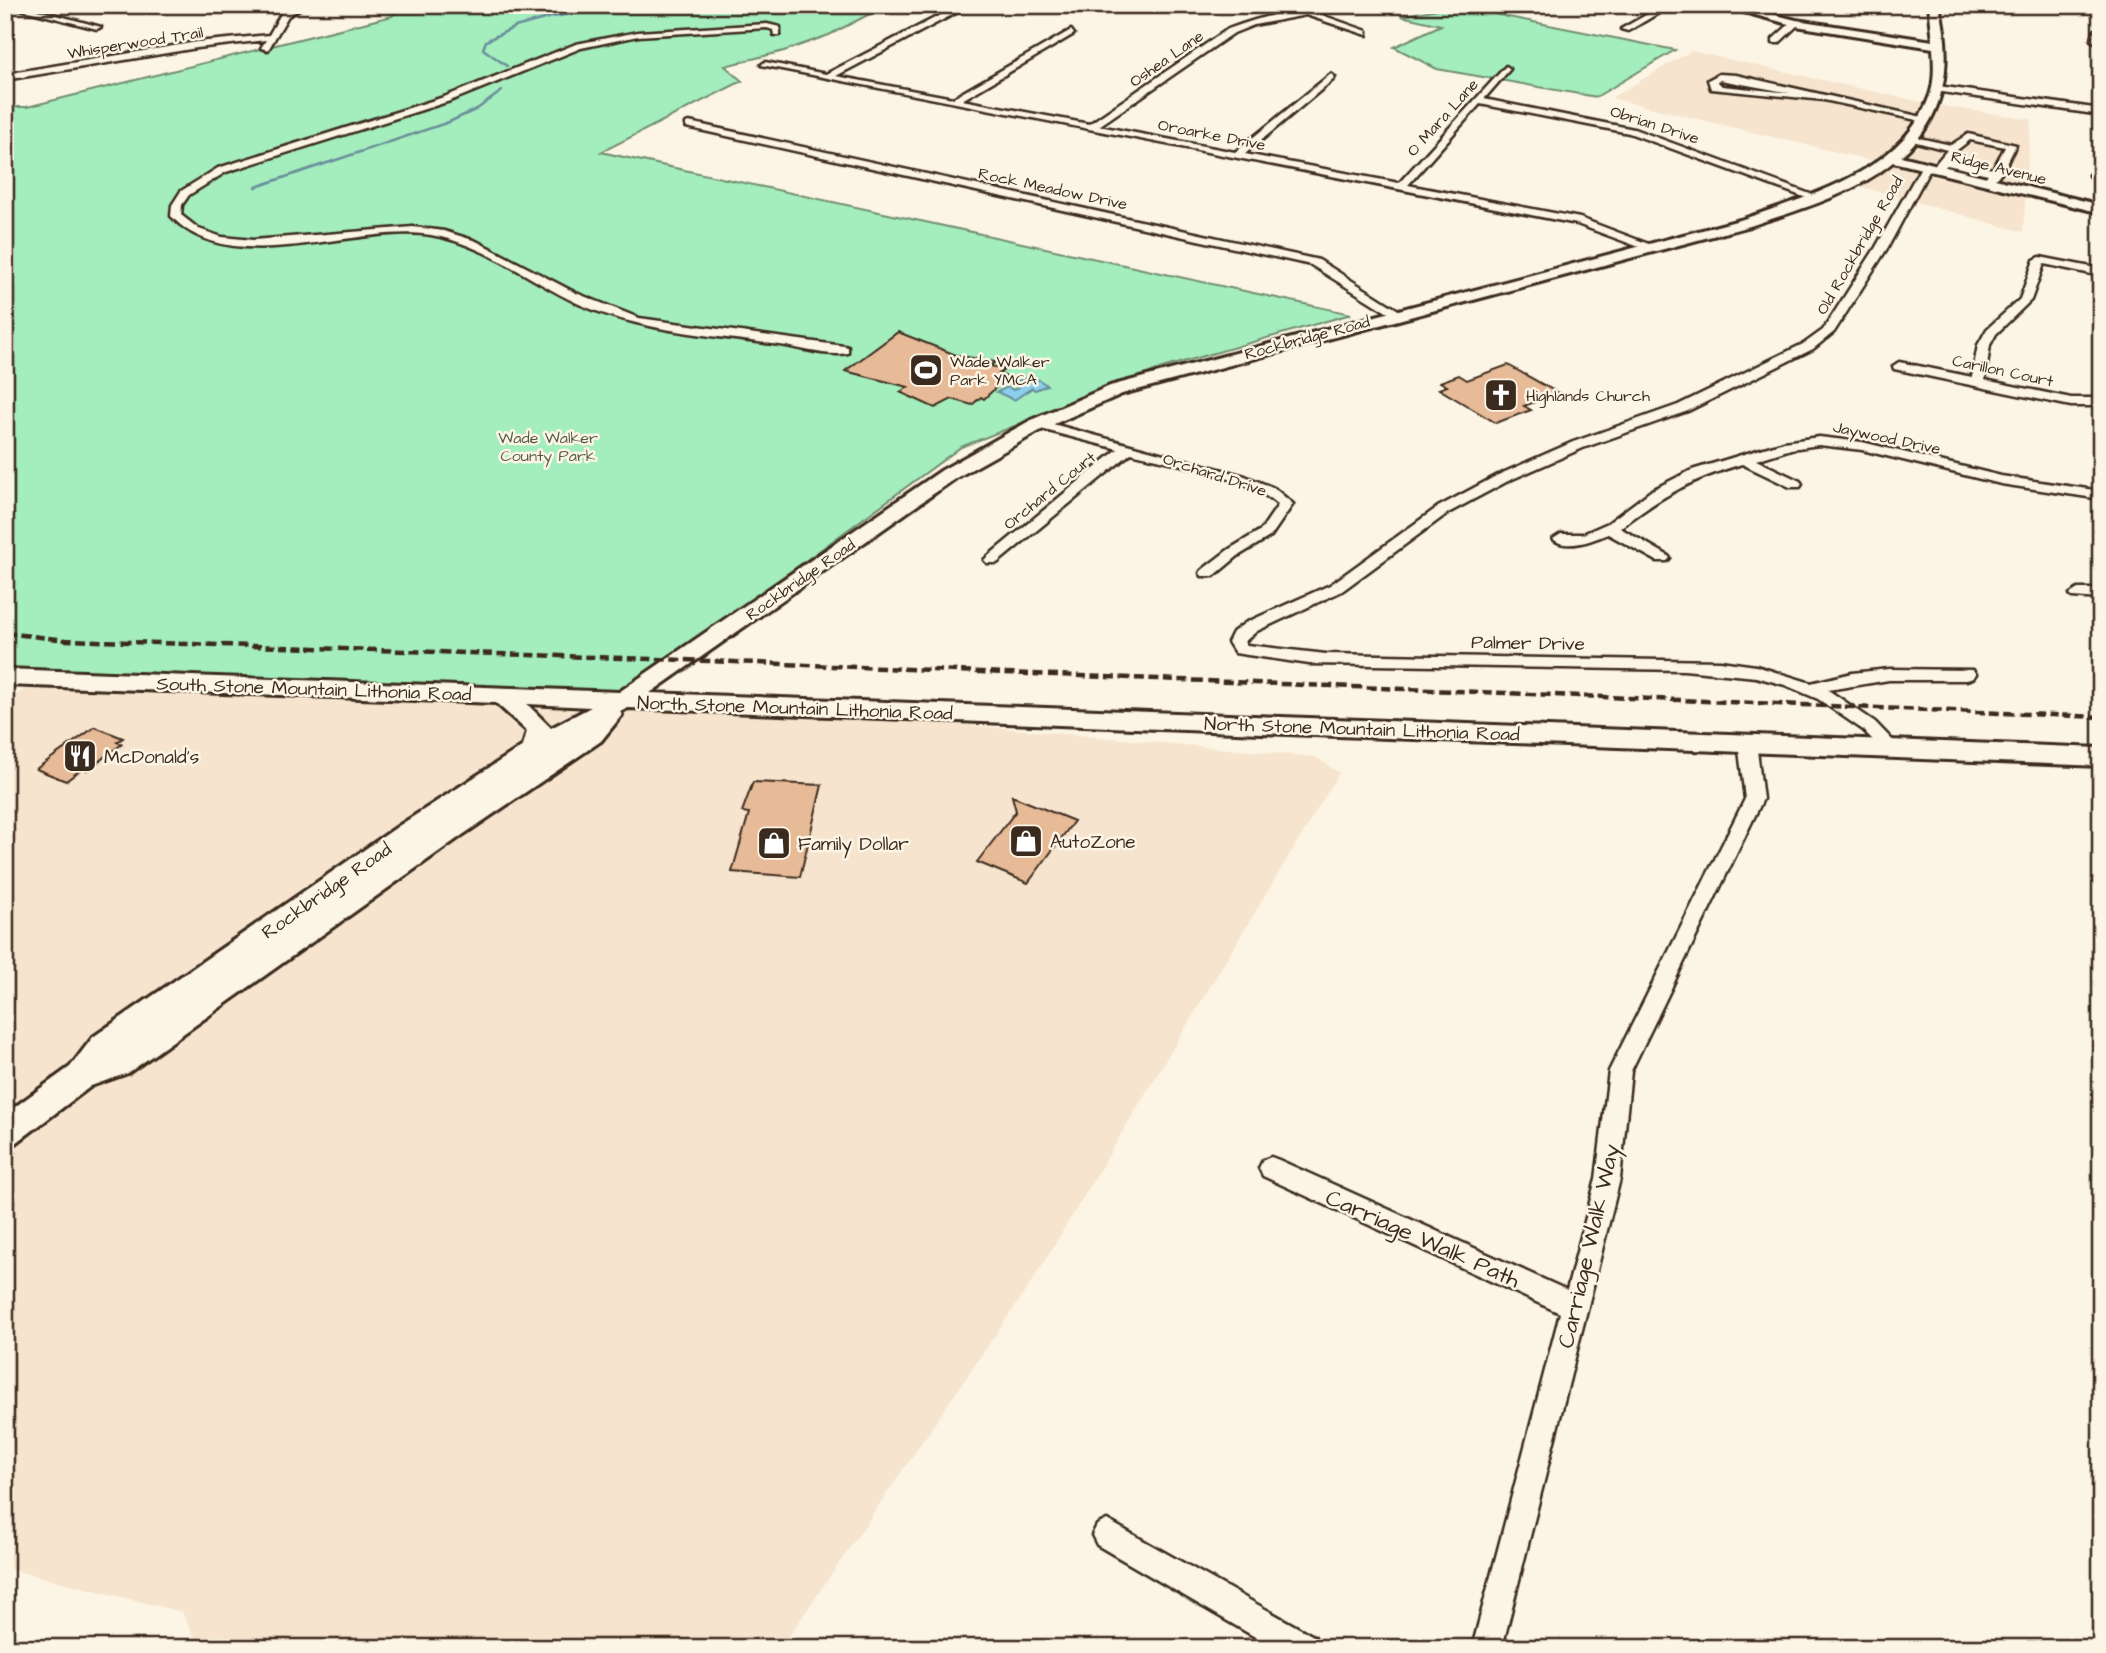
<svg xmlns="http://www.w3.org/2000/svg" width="2106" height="1653" viewBox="0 0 2106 1653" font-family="'Architects Daughter',sans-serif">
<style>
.built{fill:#f6e4ce}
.green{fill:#a4eebd;stroke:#708c6e;stroke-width:2}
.water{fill:#8ad0ec;stroke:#6a8e9a;stroke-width:2}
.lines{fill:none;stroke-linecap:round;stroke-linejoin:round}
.stream{stroke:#6a8e9a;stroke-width:2.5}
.building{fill:#e8bb98;stroke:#3b2a1e;stroke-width:2}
.street-casing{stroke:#3b2a1e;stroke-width:5}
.secondary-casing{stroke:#3b2a1e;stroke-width:6}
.street{fill:#fcf5e5;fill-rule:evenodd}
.secondary{fill:#fcf5e5;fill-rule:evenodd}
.rail{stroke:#3b2a1e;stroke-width:4.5;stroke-dasharray:10 4.5;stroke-linecap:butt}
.labels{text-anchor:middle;stroke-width:5;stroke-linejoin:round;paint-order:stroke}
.far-street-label{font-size:16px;fill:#3b2a1e;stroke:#fcf5e5}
.far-poi-label{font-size:16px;fill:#3b2a1e;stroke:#fcf5e5;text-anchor:start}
.far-park-label{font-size:16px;fill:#555b46;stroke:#fcf5e5}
.street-label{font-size:19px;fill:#3b2a1e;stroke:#fcf5e5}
.poi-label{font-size:19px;fill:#3b2a1e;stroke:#fcf5e5;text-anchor:start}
.near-street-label{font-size:23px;fill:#3b2a1e;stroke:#fcf5e5}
</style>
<rect width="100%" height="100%" fill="#fcf5e5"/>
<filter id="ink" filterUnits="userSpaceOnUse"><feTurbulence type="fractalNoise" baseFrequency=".0143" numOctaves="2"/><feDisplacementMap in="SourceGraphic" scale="14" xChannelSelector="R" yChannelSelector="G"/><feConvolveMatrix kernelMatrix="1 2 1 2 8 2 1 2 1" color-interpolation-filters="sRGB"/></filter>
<g filter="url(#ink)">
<path class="built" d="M1691,51L1935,105L2031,119L2023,232L1848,183L1885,164L1611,98Z
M48,673L625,693L1316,757L1339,773L1035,1277L781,1648H200L182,1612L5,1568V703Z"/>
<path class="green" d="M402,5H887L829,35L784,51L725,66L742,81L601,152L1351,314L1162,368L961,447L625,693L5,670V107H27L392,16Z
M1453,6L1675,50L1596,97L1437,69L1394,47L1441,25L1401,16Z"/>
<path class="water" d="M588,5H698L678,10L586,12L548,18Z
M1031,375L1047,385L1035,390L1032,388L1014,400L997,392L1008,387L1013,390L1019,387L1012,384Z"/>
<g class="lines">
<path class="stream" d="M507,66L483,49L486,41L515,27L548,18
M256,187L449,122L477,109L502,91"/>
</g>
<path class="building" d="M898,332L956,355L995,362L990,366L1005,369L999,374L1007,377L984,399L981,397L972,405L952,399L935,408L900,392L908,387L845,371Z
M1508,365L1558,393L1524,406L1531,410L1496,423L1439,389L1447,386L1440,382L1459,375L1467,380Z
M95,727L123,738L117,742L122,744L87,770L83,768L66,781L36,769Z
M753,782L822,785L800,877L732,872L749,813L742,812Z
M1012,796L1074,821L1028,883L977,862L1016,811Z"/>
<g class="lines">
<g class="street-casing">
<path id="street" d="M5,5H19L101,27L97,29Z
M296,5H306L288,16L268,50L261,48L266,40L197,48L5,80V74L197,42L269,35L282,12Z
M960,5H971L836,76L953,98L1071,30L1074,34L962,100L1089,124L1228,29C1264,16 1308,5 1347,5L1316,13L1367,31V35L1306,15L1254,25L1234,33L1099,126L1235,152L1331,74L1335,77L1334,79L1245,154L1399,183L1506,66L1510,69L1484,99L1634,129L1821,198L1812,200L1629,133L1480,104L1408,185L1580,218L1654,246V250L1650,251L1577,224L761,65L765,62L826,74Z
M1664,5H1678L1662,11L1628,31L1621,29Z
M1793,21L1800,23L1779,43H1773V39Z
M767,24L780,27V35H774L773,30L767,28L638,36L581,48L450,101L226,172L189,195L182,205L181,215L199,229L222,237L253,240L413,227L444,231L476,241L576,293L639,318L844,346L848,347V353C828,357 801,348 780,345C713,335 642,332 579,304C531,282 485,244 431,235C356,223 230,281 171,216L172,205L181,191L218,168L444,97L576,44L638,32Z
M2095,30H2101V45L2091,40Z
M1719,74L1736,75L1931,119L1926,122L1824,100L1711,89L1708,80ZM1720,80L1791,93L1722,86L1717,81Z
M1938,86L2101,109V115L1935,91L1933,89Z
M689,122L1319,260L1403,313L1393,316L1311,265L686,127V123Z
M1968,134L2016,145L2004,169L1991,184L1982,182L1988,174L1947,165L1941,170H1933L1932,168L1947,150L1905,139L1910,136L1951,145ZM1970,140L2005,147L1993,169L1951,160L1957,150Z
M2101,161V186L2089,175Z
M1926,164L1931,167L1888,247L1834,332L1813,349L1688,411L1583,448L1508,481L1448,513L1342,591L1257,631L1244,642L1247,645L1326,654L1720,661L1756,666L1811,683L1852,673L1889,669L1973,670L1976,674L1973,678L1967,680H1889L1828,690L1875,722L1899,747L1896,751H1884L1863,730L1818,699L1785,685L1756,677L1684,670L1309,664L1241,654L1235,653L1228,642L1233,632L1245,623L1330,585L1438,507L1498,475L1573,442L1678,405L1805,343L1823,330L1876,247L1921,167Z
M2040,257L2101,269V276L2044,264L2031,300L1996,334L1990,345L1985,380L2071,398H2101V406H2071L1894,369L1893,366L1899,362L1972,377L1978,345L1987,329L2020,299L2034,260Z
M1038,420L1245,476L1274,488L1293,504L1271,536L1238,556L1214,576H1202L1200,573L1202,570L1228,550L1261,530L1278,505C1248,477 1172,463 1131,453L997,563H987L984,560L987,557L1118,449L1033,427L1031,424Z
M1819,437L1862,442L2001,476L2101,491V499L2001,484L1862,450L1819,445L1791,449L1756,460L1800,481L1802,484L1800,487H1790L1742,464C1691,479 1662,496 1620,528L1667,555L1670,558L1667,561H1657L1608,534C1593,540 1567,551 1553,539L1561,534H1583L1608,523L1652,490L1692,470L1784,442Z
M2078,589H2101V599L2072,597L2070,594Z
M1747,736L1753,738L1756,742L1763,799L1631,1071L1620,1179L1502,1648H1472L1560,1313L1263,1176L1259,1168L1263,1160L1271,1157L1279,1160L1567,1290L1596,1179L1609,1071L1745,799L1738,742L1741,738Z
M1107,1520L1315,1637L1319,1648H1274L1097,1545L1092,1535L1097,1525Z"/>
</g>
<g class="secondary-casing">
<path id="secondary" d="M1718,5H1737L1796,20L1933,41L1929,5H1939C1953,61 1947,117 1901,156L2101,205V213L1893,162C1853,195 1798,210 1750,226L1122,394L1045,428L956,478L650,693L2101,748V766L628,708L620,712L622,715L601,741L461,836L128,1073L91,1086L16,1143L5,1147V1114L70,1067L93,1037L400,825L523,746L527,731L496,703L5,685V669L619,692L942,470L1031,420L1110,386L1740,220C1809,196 1903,172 1930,95C1935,80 1934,63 1933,48L1796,26ZM527,704L591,707L551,728Z"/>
</g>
<use href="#street" class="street"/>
<use href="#secondary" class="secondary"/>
<path class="rail" d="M5,633L66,640L684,660L2101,717"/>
</g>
</g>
<defs>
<g id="stadium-square" transform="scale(1.75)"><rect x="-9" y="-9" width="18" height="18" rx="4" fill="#3b2a1e" stroke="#fcf5e5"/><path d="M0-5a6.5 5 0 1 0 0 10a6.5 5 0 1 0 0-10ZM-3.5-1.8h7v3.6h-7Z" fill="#fff"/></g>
<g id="church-square" transform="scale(1.75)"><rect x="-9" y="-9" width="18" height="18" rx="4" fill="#3b2a1e" stroke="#fcf5e5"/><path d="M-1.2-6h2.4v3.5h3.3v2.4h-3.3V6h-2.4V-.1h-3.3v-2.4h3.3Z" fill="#fff"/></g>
<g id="restaurant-square" transform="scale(1.75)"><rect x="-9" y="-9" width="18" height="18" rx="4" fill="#3b2a1e" stroke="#fcf5e5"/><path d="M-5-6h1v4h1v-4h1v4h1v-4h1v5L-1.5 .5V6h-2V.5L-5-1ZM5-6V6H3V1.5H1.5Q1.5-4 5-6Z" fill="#fff"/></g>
<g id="shop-square" transform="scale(1.75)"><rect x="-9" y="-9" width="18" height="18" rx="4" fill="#3b2a1e" stroke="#fcf5e5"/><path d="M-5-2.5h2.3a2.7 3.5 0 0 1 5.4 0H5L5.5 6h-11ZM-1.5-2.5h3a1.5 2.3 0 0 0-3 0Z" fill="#fff"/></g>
</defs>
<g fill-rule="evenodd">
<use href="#stadium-square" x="926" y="370"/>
<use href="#church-square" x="1501" y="395"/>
<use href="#restaurant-square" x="80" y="756"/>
<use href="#shop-square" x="1026" y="841"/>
<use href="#shop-square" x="774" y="843"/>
</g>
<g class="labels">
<g class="far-street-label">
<text transform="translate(135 42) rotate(-9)" y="6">Whisperwood Trail</text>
<text transform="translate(1166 58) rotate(-35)" y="6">Oshea Lane</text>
<text transform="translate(1442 117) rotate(-48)" y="6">O Mara Lane</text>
<text transform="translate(1655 124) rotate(18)" y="6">Obrian Drive</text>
<text transform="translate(1212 134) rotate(11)" y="6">Oroarke Drive</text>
<text transform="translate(1999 167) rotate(14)" y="6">Ridge Avenue</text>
<text transform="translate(1053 188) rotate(12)" y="6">Rock Meadow Drive</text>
<text transform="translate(1859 245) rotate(-60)" y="6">Old Rockbridge Road</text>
<text transform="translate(1307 337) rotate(-15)" y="6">Rockbridge Road</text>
<text transform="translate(2003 370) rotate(12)" y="6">Carillon Court</text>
<text transform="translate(1887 437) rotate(12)" y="6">Jaywood Drive</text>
<text transform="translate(1215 474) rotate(18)" y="6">Orchard Drive</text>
<text transform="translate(1049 490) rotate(-39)" y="6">Orchard Court</text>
<text transform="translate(800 579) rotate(-35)" y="6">Rockbridge Road</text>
</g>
<g class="far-poi-label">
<text x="950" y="367">Wade Walker<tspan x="950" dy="18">Park YMCA</tspan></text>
<text x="1526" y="401">Highlands Church</text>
</g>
<g class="far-park-label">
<text x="548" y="443">Wade Walker<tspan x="548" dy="18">County Park</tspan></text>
</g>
<g class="street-label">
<text transform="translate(1528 642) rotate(1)" y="7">Palmer Drive</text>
<text transform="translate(314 688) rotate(2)" y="7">South Stone Mountain Lithonia Road</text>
<text transform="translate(795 707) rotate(2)" y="7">North Stone Mountain Lithonia Road</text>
<text transform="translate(1362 728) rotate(2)" y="7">North Stone Mountain Lithonia Road</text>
<text transform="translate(326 890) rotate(-35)" y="7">Rockbridge Road</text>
</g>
<g class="poi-label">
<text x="104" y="763">McDonald's</text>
<text x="1050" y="848">AutoZone</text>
<text x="798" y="850">Family Dollar</text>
</g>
<g class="near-street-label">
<text transform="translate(1423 1238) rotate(24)" y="8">Carriage Walk Path</text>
<text transform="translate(1588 1246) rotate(-77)" y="8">Carriage Walk Way</text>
</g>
</g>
<rect width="2106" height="1653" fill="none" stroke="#fcf5e5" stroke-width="28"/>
<rect x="14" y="14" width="2078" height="1625" fill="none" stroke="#3b2a1e" stroke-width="2.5" filter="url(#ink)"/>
</svg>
